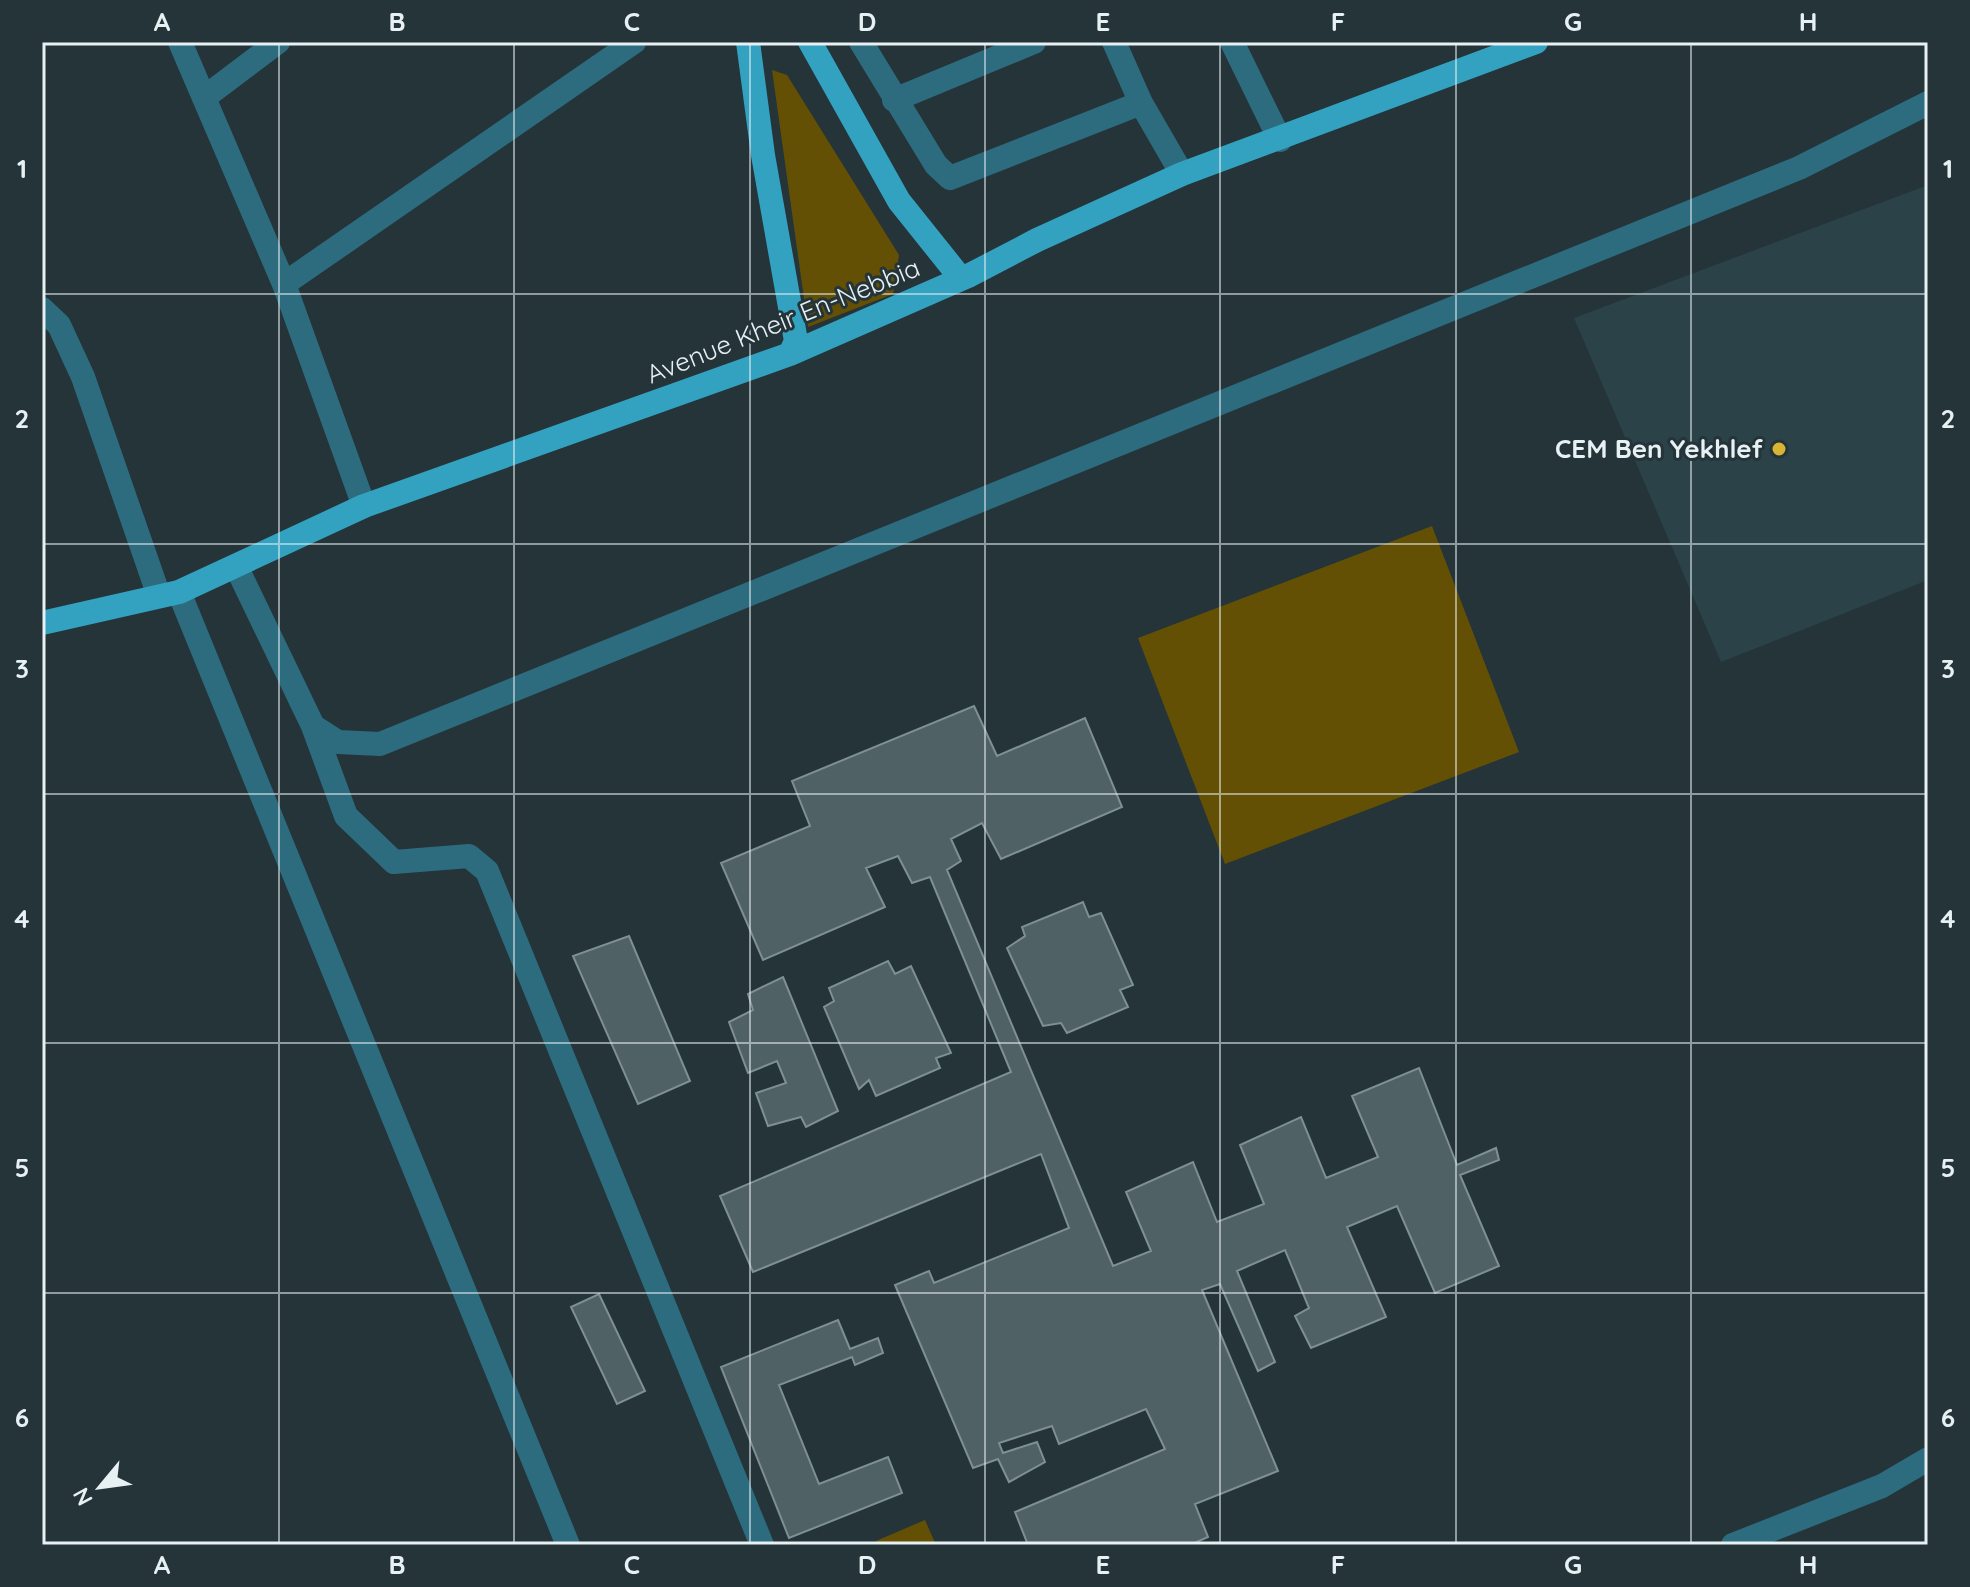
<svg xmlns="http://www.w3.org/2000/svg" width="1970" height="1587" viewBox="0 0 1970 1587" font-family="Quicksand,sans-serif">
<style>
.built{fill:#2a4248}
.green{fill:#645004}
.building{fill:#506166;stroke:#7e8f95;stroke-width:2}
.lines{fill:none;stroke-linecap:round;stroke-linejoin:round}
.minor{stroke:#2d6c7f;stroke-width:24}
.major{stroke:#33a2c0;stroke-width:24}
.grid{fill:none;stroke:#e7f0f3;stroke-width:2;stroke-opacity:0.55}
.poi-dot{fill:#d8b434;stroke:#243439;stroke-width:3}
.labels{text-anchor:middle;stroke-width:6;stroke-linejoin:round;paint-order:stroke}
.street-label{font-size:26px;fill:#e7f0f3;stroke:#243439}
.poi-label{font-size:26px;font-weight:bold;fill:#e7f0f3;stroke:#243439;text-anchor:end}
.neatline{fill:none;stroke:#e7f0f3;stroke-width:3}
.grid-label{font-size:26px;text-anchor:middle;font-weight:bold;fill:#e7f0f3}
</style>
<rect width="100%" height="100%" fill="#243439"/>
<path class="built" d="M1928,185V580L1721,662L1574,318Z"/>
<path class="green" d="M772,70L787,75L899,255L893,294L808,327Z
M1432,526L1519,752L1225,864L1138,638Z
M925,1520L936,1545H878L876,1541Z"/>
<path class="building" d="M974,706L997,756L1085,718L1122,807L1001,859L982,823L951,839L961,861L947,870L1113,1266L1151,1251L1126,1192L1193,1162L1217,1222L1264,1204L1240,1145L1301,1117L1326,1178L1378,1157L1352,1096L1419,1068L1457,1165L1496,1148L1499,1160L1460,1175L1499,1266L1435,1293L1397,1206L1347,1227L1386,1317L1311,1348L1295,1316L1309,1308L1285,1250L1237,1271L1275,1362L1258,1371L1220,1284L1202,1290L1278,1471L1195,1504L1208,1537L1190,1545H1028L1015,1512L1165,1449L1146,1409L1059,1444L1052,1426L999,1443L1003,1453L1037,1442L1045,1462L1009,1482L998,1459L973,1468L895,1285L929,1271L934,1283L1069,1228L1041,1154L753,1272L720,1196L1011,1072L930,877L912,883L898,856L866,868L885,907L763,960L721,863L810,826L792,781Z
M1083,902L1089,917L1101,913L1133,985L1120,990L1128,1007L1067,1033L1061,1023L1043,1026L1007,948L1025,936L1022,927Z
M629,936L690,1081L638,1104L573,956Z
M888,961L895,974L911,966L951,1053L936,1058L940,1068L876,1096L869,1080L859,1089L824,1007L834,1001L829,988Z
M783,977L838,1111L806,1127L801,1117L768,1126L756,1093L786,1083L777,1061L748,1073L729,1022L753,1010L748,994Z
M599,1294L645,1391L617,1404L571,1307Z
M838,1320L850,1349L878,1338L883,1353L855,1365L852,1357L779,1385L819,1484L888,1457L902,1493L789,1538L721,1367Z"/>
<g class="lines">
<path class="minor" d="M180,42L284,284L364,506
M861,42L936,165L950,178L1141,103
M1114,42L1141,103L1182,174
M1232,42L1280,140
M205,97L278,42
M894,100L1034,42
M284,284L634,42
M42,309L59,325L83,377L159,596
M236,566L313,726L338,742L380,744L1799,168L1928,103
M179,592L568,1545
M313,726L346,816L394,862L469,856L487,871L762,1545
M1733,1545L1882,1486L1928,1459"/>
<path class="major" d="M748,42L763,155L796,341L790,354
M810,42L899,201L959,276H968
M42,623L179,592L364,506L790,354L968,276L1037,240L1182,174L1536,42"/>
</g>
<path class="grid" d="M279,42V1545M514,42V1545M750,42V1545M985,42V1545M1220,42V1545M1456,42V1545M1691,42V1545M42,294H1928M42,544H1928M42,794H1928M42,1043H1928M42,1293H1928"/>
<circle class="poi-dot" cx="1779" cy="449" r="8"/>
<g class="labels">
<g class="street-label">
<text transform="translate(783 321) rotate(-22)" y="9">Avenue Kheir En-Nebbia</text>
</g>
<g class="poi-label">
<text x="1763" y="458">CEM Ben Yekhlef</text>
</g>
</g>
<rect width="1970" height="1587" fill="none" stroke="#243439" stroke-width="88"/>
<g transform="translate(100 1487) rotate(241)" stroke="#243439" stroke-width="6" paint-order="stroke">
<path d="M0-6L14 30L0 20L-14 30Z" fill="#e7f0f3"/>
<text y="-12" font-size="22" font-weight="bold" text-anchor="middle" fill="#e7f0f3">N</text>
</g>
<rect x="44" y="44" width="1882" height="1499" class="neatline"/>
<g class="grid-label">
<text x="162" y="31">A</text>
<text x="397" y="31">B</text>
<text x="632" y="31">C</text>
<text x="867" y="31">D</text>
<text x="1103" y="31">E</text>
<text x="1338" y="31">F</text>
<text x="1573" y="31">G</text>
<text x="1808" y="31">H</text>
<text x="22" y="178">1</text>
<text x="1948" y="178">1</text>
<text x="22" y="428">2</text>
<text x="1948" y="428">2</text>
<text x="22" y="678">3</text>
<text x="1948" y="678">3</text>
<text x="22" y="928">4</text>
<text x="1948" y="928">4</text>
<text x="22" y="1177">5</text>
<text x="1948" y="1177">5</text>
<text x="22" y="1427">6</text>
<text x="1948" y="1427">6</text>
<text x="162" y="1574">A</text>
<text x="397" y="1574">B</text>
<text x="632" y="1574">C</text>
<text x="867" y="1574">D</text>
<text x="1103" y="1574">E</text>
<text x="1338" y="1574">F</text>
<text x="1573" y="1574">G</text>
<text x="1808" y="1574">H</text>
</g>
</svg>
